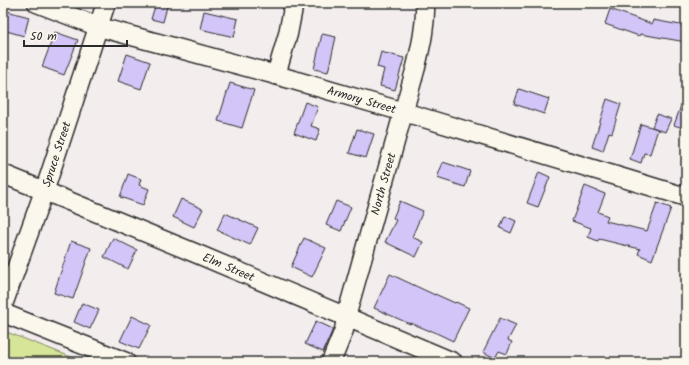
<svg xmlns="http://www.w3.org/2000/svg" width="689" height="365" viewBox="0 0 689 365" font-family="Kalam,sans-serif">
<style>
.green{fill:#d6e598;stroke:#808862}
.building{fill:#d3c5f7;stroke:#2b2b2b}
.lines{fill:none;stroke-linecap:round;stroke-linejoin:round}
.minor-casing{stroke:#2b2b2b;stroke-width:21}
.minor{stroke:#fbf7ec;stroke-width:18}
.labels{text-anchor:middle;stroke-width:4;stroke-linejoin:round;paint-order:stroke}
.street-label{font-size:12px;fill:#2b2b2b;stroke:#fbf7ec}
</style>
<rect width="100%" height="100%" fill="#f3edee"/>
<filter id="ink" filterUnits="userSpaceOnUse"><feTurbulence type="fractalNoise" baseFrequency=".025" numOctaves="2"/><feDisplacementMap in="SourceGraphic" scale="8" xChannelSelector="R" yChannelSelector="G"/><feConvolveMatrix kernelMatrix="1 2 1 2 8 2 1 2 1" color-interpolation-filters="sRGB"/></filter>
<g filter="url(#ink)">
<path class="green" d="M4,331L84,362H3V334Z"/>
<path class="building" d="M156,3H168L163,22L151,19Z
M610,9L652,24L653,20L686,26V42L640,34L639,36L605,24Z
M3,10L29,17L24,36L3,30Z
M204,11L238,19L234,37L200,29Z
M55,32L78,40L64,75L42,67Z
M322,34L336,37L328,72L314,69Z
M381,52L404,58L395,90L380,86L384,69L377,67Z
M127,54L150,62L141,89L118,81Z
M230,83L254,90L242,128L218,121Z
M519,89L549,99L544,114L514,104Z
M685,95H686V129L674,125Z
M607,99L621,104L612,133L609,132L603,151L592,147Z
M305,102L318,107L311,126L320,129L316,141L294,133Z
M657,114L671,119L665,132L652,127Z
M641,124L658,129L650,154L644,153L641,163L630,159Z
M357,129L374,134L366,158L349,153Z
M443,162L470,171L465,187L437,178Z
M539,172L550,177L538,207L527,203Z
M128,174L141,179L139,185L149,189L143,205L120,197Z
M585,186L605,194L598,212L608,216L606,221L647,231L657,203L671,208L652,260L638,254L640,249L599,239L598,241L588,237L591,228L572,221Z
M181,199L203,209L194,227L173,217Z
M336,201L351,207L341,231L326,225Z
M400,201L423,211L412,237L423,242L416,257L385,242L396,220L393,218Z
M225,213L258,228L250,245L217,230Z
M505,216L516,221L511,233L500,228Z
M113,238L137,250L128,269L104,257Z
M304,238L326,248L312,277L291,267Z
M71,241L91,248L73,299L54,293Z
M390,274L435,295V294L455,303L456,302L469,308L453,341L430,330V331L411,323L410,324L374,308Z
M82,303L99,310L90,329L74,322Z
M132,316L151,325L139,349L120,341Z
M500,318L516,325L508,340L512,342L507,354L499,351L495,358L483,352Z
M316,321L333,329L323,352L305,344Z"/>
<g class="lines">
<g class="minor-casing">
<g id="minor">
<path id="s1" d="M37,3L99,27L276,75L404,112L686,197"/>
<path d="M276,75L288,34L294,3"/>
<path id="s2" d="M3,174L195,253L453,362"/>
<path id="s3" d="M3,305L48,180L106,3"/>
<path d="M3,313L126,362"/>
<path id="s4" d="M331,362L344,330L346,317L416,67C421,46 426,25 425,3"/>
</g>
</g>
<use href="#minor" class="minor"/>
</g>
</g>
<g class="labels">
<g class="street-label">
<text dy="4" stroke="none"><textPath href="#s1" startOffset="339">Armory Street</textPath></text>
<text dy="4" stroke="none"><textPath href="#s3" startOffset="160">Spruce Street</textPath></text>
<text dy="4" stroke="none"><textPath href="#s4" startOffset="186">North Street</textPath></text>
<text dy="4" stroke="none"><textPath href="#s2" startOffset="244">Elm Street</textPath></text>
</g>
</g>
<rect width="689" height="365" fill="none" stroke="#fbf7ec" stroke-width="16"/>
<rect x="8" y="8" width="673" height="349" fill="none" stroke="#2b2b2b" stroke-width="1.5" filter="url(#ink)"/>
<path d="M24 40v6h103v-6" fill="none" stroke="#2b2b2b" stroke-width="2"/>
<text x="30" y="40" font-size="12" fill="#2b2b2b" stroke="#fbf7ec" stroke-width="3" paint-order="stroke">50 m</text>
</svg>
